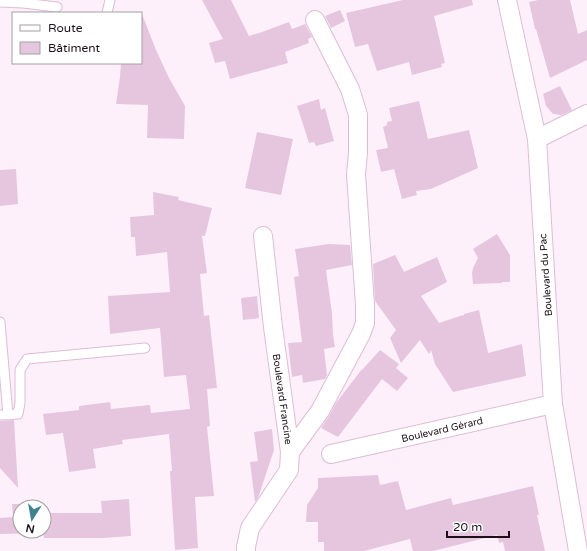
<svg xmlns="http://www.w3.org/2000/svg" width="587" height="551" viewBox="0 0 587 551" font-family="'Varela Round',sans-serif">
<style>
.building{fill:#e6c6de;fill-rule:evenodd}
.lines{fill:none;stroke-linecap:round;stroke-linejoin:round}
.lane-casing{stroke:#ddbdd5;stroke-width:11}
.street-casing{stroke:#ddbdd5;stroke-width:20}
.lane{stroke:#fff;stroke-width:9}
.street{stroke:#fff;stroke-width:18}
.labels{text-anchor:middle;stroke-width:3;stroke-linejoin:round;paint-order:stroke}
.street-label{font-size:10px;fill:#1c1119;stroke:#fff}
</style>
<rect width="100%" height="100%" fill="#fef0fa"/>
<path class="building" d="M202,0H231L249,36L262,32L289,22L292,29L305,24L312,37L308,39L309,43L285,52L288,63L230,79L225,61L215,63L209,43L223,39Z
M403,0H472L473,5L434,16L445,63L441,64L442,67L412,75L409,62L377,71L368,44L355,47L346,13Z
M538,0H570L578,34L587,30V60L550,78L536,29H535L529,2Z
M340,10L345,21L331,28L325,16Z
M141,14H142L156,50L169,78L185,106L184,139L147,138L148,105L116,104L120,77L121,63H141Z
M560,86L572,110L562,115L553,114L546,106L543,94Z
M319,99L321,110L325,108L334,141L316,146L314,142L309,143L297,106Z
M419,101L428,139L469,130L478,168L431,189L416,191L417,195L402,199L394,169L381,172L376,150L388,148L383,127L387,125V122L392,121L389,108Z
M257,132L293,139L281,195L245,188Z
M16,169L18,204L0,206V170Z
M153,192L179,197L178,200L212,208L205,236H202L207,273L200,274L204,316L209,315L217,388L207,389L210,426L207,427L214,496L195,497L198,548L175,550L171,488L170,471H172L169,434L122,440L123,444L93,449L96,468L69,472L63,433L46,435L43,414L79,410V406L110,402L111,409L150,405L151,413L190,409L186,375L164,377L160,328L110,334L108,296L170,292L167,252L136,256L135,237H131L130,217L154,215Z
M497,234L510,255V282H502V283L473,284L472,273L473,268L478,258L473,249Z
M329,244L350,245L352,265L326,270L332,313L333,335L335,347L324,349L327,375L325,379L303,383L302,375L292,377L288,343L302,342L294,277L299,276L295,249Z
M395,255L404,272L437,257L447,282L421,296L439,323L463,315L464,316V314L479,310L488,353L522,344L526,376L453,392L435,364L431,350L429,354L420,340L401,363L390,338L396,330L375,301L373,264Z
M257,296L259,318L243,320L241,298Z
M380,350L399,364L396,368L408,378L397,391L382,379L338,437L321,428L329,416L336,403L362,369V370Z
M14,420L18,488L0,468V421Z
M272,429L274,450L258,498L255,502L250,462L258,461L254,432Z
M378,475L380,485L398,481L406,510L451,498L453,505L533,486L539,515H537L545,551H505L503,542L499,543L497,535L433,551H413L410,539L364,551H324V542H318V522H306L307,505L318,488V478Z
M129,499L131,536L103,538H44L43,533L0,534V518L13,517L12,504H44V513H102L101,501ZM20,507H44V531H20Z"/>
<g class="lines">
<g class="lane-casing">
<path id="lane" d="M24,0L23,3L57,7
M0,2L23,3
M107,13L110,0
M0,322L8,415
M0,415L18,414L20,403V370L27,359L145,348"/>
</g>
<g class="street-casing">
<path id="street" d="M507,0L537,139L553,404L578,551
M537,139L587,114
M290,452L320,411L361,334L365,323V305L356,174L358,153V115L350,89L315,20
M331,454L553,404
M246,551V547L250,528L289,470L290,452L273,327L263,236"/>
</g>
<use href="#lane" class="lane"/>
<use href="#street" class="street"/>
</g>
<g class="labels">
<g class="street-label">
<text transform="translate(545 275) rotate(-94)" y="4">Boulevard du Pac</text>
<text transform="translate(283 399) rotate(82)" y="4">Boulevard Francine</text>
<text transform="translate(442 429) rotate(-13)" y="4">Boulevard Gérard</text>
</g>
</g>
<rect x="12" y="12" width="130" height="52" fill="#ffffff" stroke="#a4a0a3"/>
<rect x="20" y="25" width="20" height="6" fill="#ffffff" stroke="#a4a0a3"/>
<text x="48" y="32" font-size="12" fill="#1c1119">Route</text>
<rect x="20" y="42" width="20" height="12" fill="#e6c6de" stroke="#a4a0a3"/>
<text x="48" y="52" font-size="12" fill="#1c1119">Bâtiment</text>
<g transform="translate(32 519) rotate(191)"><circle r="19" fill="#ffffff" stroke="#a4a0a3"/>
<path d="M0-3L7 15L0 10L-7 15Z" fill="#3d848e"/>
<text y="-6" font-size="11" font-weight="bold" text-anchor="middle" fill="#1c1119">N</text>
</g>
<path d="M447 531v6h62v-6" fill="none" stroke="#1c1119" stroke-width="2"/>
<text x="453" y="531" font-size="12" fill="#1c1119" stroke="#ffffff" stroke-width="3" paint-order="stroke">20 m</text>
</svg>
